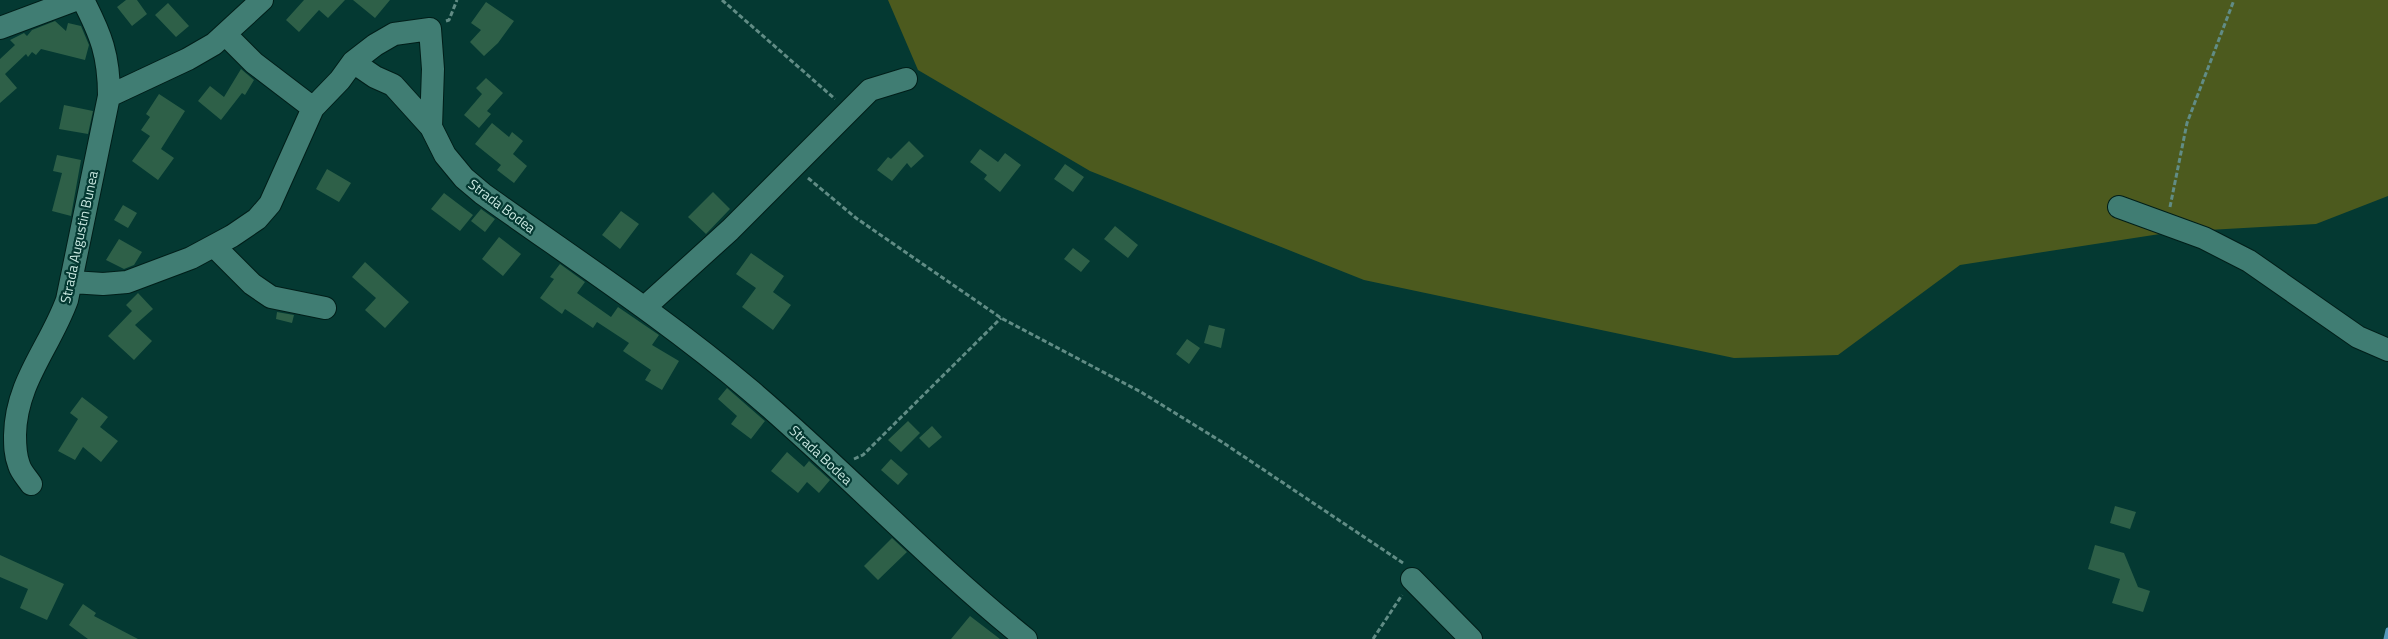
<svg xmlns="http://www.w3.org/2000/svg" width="2388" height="639" viewBox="0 0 2388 639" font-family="'Titillium Web',sans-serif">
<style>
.green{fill:#4c5a1e}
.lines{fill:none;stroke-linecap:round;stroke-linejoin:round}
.stream{stroke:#5498bb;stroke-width:5}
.building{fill:#2e6048}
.minor-casing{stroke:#001e19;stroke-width:24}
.path{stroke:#618c85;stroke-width:3;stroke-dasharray:5 2.5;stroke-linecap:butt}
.minor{stroke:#407d73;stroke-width:22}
.labels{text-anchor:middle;stroke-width:4.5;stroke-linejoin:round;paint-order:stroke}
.street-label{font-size:14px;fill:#c9e8e1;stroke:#043932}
</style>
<rect width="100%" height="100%" fill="#043932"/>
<path class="green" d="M888,0H2388V196L2316,224L2173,232L1960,265L1838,355L1734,358L1364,280L1090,171L918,70Z"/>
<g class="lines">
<path class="stream" d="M2386,639L2388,630"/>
</g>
<path class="building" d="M126,0H137L147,14L132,26L117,7Z
M304,0H345L328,18L319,10L299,32L286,20Z
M353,0H390L375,18Z
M486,2L514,21L498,43L484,56L470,42L481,30L471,23Z
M168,3L189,26L176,37L155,15Z
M55,21L66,31L68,23L81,26L89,45L85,60L41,49L36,55L32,52L28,57L26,54L5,74L17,88L0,103V59L15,45L10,40L24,33L27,36L32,30Z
M241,69L254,80L245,95L242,93L221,120L198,101L210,86L224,97Z
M486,78L503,93L487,111L491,114L479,128L464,115L482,94L476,88Z
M159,94L185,111L161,149L174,158L158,180L132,161L150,136L141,130L150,117L146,114Z
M64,105L93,111L88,134L59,129Z
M492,123L509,137L512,132L523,141L513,154L527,166L514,183L497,170L501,165L475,144Z
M909,141L924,156L911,168L907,163L892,181L877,170L888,157L891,159Z
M980,149L998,162L1005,153L1021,165L1000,192L984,179L987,175L970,162Z
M57,155L81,160L71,216L52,211L62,173L53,171Z
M1065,164L1084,177L1073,192L1054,179Z
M327,169L351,183L339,202L316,189Z
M713,192L730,209L706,234L688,217Z
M444,193L473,215L460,231L431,209Z
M123,205L137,213L128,228L114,220Z
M481,209L495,219L485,232L471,221Z
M621,211L639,224L620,249L602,235Z
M1115,226L1138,245L1128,258L1104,239Z
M499,237L521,254L503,276L482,259Z
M119,239L142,252L134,265L124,269L106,260Z
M1073,248L1090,261L1081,272L1064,259Z
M751,253L784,276L773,292L791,305L773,330L742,307L756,288L736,274Z
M365,262L409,302L385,328L365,310L376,298L352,277Z
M560,264L585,282L577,293L611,317L618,307L659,335L652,345L679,361L662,390L645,380L651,370L623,351L629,343L597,322L593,328L565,309L562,314L540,298L554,279L550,277Z
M138,293L153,309L135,325L152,341L134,360L108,336L132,311L126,305Z
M277,312L294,315L292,323L276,319Z
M1209,325L1225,329L1221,348L1204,343Z
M1187,339L1200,348L1189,364L1176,354Z
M727,388L765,421L751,439L731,424L737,416L718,399Z
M82,397L108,417L100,427L118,441L101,462L83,447L75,460L58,451L78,419L70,413Z
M908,421L920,433L901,452L888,440Z
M932,426L942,437L929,448L919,438Z
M787,452L804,467L809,461L830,480L819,493L807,482L798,493L771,471Z
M891,459L908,474L898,485L881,470Z
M2115,506L2136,512L2130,529L2110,523Z
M892,538L907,552L878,580L864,566Z
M2095,545L2124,553L2138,587L2150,591L2143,612L2112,603L2120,579L2088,569Z
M0,555L64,584L47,620L20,608L28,589L0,577Z
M83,604L96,613L94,616L138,639H88L69,625Z
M970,616L1000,639H951Z"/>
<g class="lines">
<g class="minor-casing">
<path id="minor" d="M0,28L75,0
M225,34L254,63L313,108
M353,62L375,77L393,85L431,127
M109,96L188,59L214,44L262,0
M2119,207L2204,238L2249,261L2358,337L2388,350
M214,246L252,284L271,297L325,308
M72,282L103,284L127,282L191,258L232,236L257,219L270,204L313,108L340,80L353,62L375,45L394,34L430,29L433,69L431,127L445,155L464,178L483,194C574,259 666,319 751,391C845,471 930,562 1026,639
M645,307L730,230L870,90L906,79
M31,484C27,478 21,472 19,465C15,455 15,445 15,435C16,382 50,347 67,300L109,96C109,55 101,35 83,0
M1412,579L1471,639"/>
</g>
<path class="path" d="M722,0L835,99
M446,21L449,20L457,0
M808,178L856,218L1001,318L1141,392L1222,442L1403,563
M2170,207L2187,123L2234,0
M854,459L863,455L1001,318
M1373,639L1402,595"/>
<use href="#minor" class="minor"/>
</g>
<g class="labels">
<g class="street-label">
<text transform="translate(502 206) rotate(37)" y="5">Strada Bodea</text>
<text transform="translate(79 237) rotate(-78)" y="5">Strada Augustin Bunea</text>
<text transform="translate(821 455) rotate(43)" y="5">Strada Bodea</text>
</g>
</g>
</svg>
